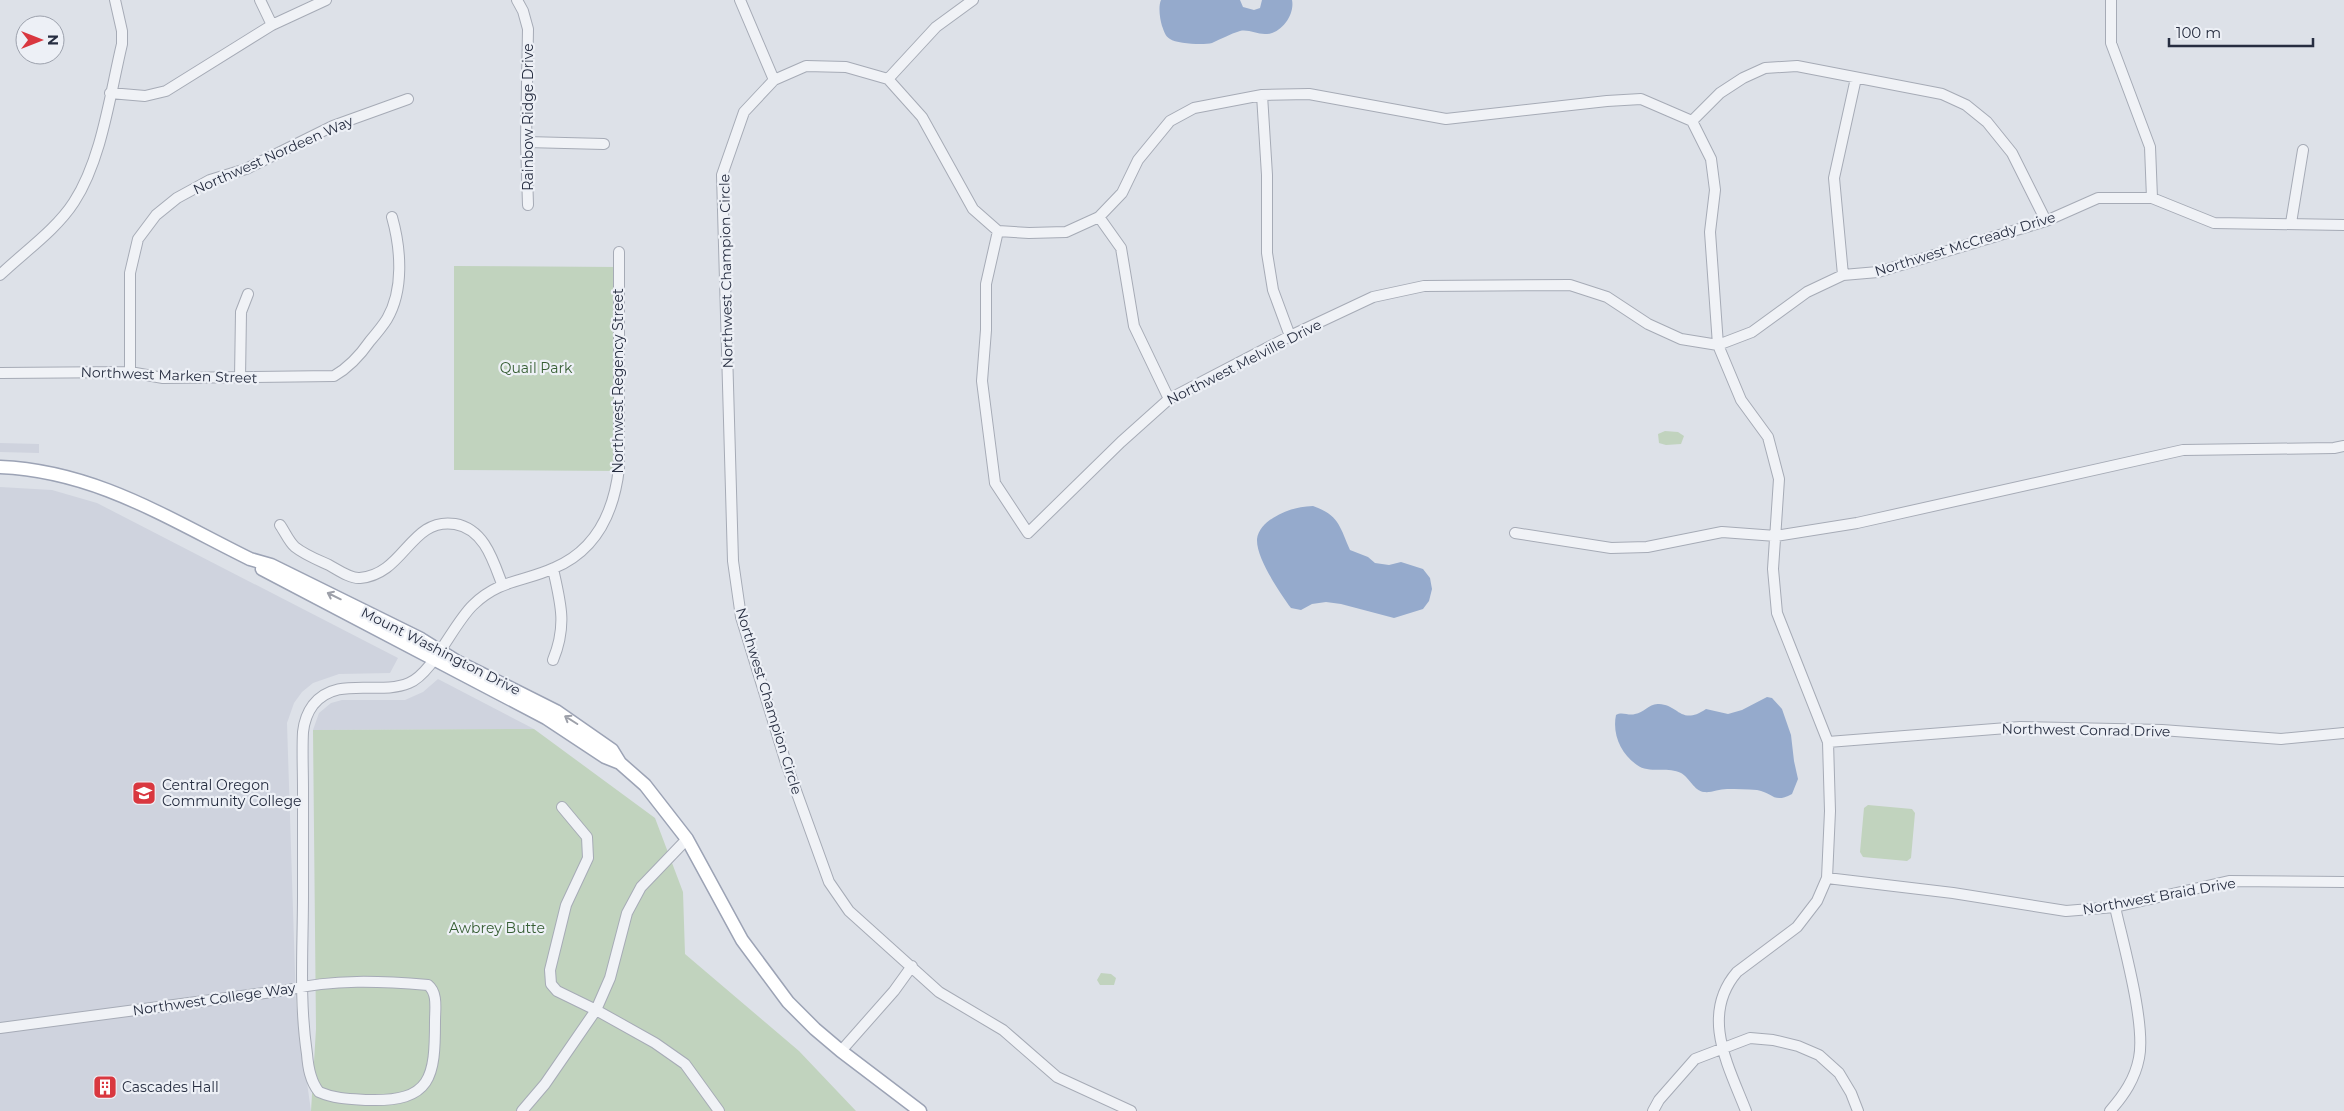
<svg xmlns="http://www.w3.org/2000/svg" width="2344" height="1111" viewBox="0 0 2344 1111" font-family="Montserrat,sans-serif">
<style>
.built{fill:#cfd3de}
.green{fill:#c1d3be}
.water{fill:#95aacc}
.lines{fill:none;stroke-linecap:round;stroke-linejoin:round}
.minor-casing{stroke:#a6abb6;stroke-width:12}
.major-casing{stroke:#9ca3b5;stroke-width:15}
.minor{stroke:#f0f2f6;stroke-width:10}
.major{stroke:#fff;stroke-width:12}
.oneway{stroke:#9da0a9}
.labels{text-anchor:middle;stroke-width:4.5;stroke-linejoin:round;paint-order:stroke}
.street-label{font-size:14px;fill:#262d40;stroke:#edf0f6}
.park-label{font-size:14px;fill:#355d32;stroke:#edf0f6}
.poi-label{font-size:14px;fill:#262d40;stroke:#edf0f6;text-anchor:start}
</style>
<rect width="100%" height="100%" fill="#dde1e8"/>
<path class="built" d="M0,443L39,444V453L0,452Z
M0,487L52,490L97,503L398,658L390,673L339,674L313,683L302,692L294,703L287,723L296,1004L311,1111H0Z
M438,679L534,729L313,730L319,713L331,703L342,700H405L423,692Z"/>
<path class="green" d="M454,266L617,267V471L454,470Z
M1665,431L1678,432L1684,436L1681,444L1666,445L1659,443L1658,434Z
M534,729L655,818L683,892L685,954L799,1051L856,1111H311L316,1029L313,730Z
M1868,805L1912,809L1915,813L1911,858L1907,861L1863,857L1860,852L1864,808Z
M1101,973L1111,974L1116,978L1114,985H1100L1097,980Z"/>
<path class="water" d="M1161,0H1240L1243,7L1254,10L1260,8L1262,0H1292C1295,14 1282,33 1267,34C1258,35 1249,29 1240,31C1230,34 1221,39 1212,43C1204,45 1177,44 1170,39C1165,36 1164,31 1162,26C1160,19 1158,7 1161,0Z
M1313,506C1339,515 1340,527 1350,550L1368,557L1375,563L1389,565L1401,562L1423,569L1430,578L1432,589L1429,601L1423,609L1394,618L1341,604L1326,602L1312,604L1301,610L1291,608C1280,593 1256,558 1257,539C1258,530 1266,522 1273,518C1286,510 1297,507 1313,506Z
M1767,697L1772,698L1782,709L1791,735L1794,761L1798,779L1792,794C1773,804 1774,793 1757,790C1747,789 1737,789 1727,789C1719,789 1711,793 1704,792C1694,791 1690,778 1681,773C1667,766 1649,774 1637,765C1621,754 1612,734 1616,715C1622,711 1628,716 1635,714C1644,713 1649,703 1659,704C1679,705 1681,726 1706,709L1728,714L1742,710Z"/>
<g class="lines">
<g class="minor-casing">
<path id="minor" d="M260,0L272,25
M517,0L523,11L528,29L526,142L528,205
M740,0L774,80
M2111,0V43L2150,147L2152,198
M888,79L936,27L973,0
M110,93L145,96L166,91L272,25L326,0
M1262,95L1267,175V253L1273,290L1290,336
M1692,121L1720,93L1743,78L1765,68L1797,66L1942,94L1966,105L1987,122L2012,153L2046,221
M526,142L604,144
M1099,217L1121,248L1134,326L1169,399
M2291,223L2303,150
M998,231L986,284V330L982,381L995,483L1028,533L1121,442L1169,399L1290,336L1373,297L1424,286L1570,285L1607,297L1648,324L1681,339L1718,345L1752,332L1807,292L1843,275L1878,272L2046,221L2098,198H2152L2214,223L2344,225
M0,275C24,252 56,230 74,202C102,159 110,94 122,44V31L115,0
M1843,275L1834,178L1856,78
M130,372V273L138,239L156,215L177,198L210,180L246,169L333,126L408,99
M0,373L130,372L163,378L334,376C348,368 361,354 370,341C376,334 382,327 387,319C404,290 401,249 392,217
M240,378L241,312L248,294
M280,525C285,532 289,542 295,547C305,555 318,560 329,565C338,570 351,579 360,578C405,574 410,517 455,524C484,529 493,560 502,584
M1515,533L1611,548L1647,547L1722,532L1776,536L1857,523L2183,450L2334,448L2344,446
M553,569C561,604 567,626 553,660
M1828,742L2020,727L2162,730L2281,739L2344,733
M562,807L587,837L588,858L566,905L550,970L551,984L557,991L596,1010L655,1043L685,1064L719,1111
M1827,878L1953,893L2066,911L2115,907L2229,881L2344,882
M0,1028L287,990C334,979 380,981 428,985C438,993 435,1009 435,1021C435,1077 432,1102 368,1100C351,1099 335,1099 319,1092C310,1081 308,1067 307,1054C299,1001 303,947 303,895C303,859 303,824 303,789C303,770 302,751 303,732C304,723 307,713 313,705C337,675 378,696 409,683C433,673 453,624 473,605C500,579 524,582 554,568C597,550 614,512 619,468V252
M841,1051L894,991L912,966
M522,1111L545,1084L596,1010L610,978L627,913L641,887L687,839
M1131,1111L1057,1077L1003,1030L939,992L849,911L829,882L786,763L741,617L733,561L722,175L744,112L774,80L806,66L846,67L888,79L922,117L973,209L998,231L1029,233L1066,232L1099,217L1122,193L1138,160L1170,121L1194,108L1262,95L1309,94L1446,119L1607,101L1641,99L1692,121L1711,159L1715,190L1710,232L1718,345L1741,400L1768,437L1779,479L1773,569L1777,613L1828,742L1830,811L1827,878L1817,901L1797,927L1737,972C1700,1015 1728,1065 1746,1111
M1653,1111L1659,1100L1695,1059L1750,1038L1773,1040L1798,1046L1819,1055L1839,1073L1851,1093L1858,1111
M2110,1111C2124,1095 2135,1079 2139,1058C2146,1024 2123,943 2115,907"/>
</g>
<g class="major-casing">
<path id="major" d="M0,467C95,471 167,518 250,559L271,565L421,639L458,662L556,711L612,750L620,763L645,785L687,839L742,940L788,1002L815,1029L841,1051L920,1111
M262,569L546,718L605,757L620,763"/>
</g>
<use href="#minor" class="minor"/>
<use href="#major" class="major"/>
</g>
<defs><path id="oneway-shaft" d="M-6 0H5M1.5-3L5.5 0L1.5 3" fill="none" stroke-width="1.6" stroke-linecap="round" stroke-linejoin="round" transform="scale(1.25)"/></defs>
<g class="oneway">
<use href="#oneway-shaft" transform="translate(334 596) rotate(-154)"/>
<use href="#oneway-shaft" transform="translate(571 720) rotate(-148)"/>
</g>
<defs>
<g id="university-square" transform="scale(1.25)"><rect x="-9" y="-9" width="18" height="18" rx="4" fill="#d9373f" stroke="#edf0f6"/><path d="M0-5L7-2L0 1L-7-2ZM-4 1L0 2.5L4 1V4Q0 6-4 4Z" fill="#fff"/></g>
<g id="building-square" transform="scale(1.25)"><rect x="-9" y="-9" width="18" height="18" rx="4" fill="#d9373f" stroke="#edf0f6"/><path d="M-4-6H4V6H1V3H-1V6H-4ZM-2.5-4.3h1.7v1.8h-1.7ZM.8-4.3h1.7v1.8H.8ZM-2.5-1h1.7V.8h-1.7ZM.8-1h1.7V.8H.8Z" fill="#fff"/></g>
</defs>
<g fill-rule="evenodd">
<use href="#university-square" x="144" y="793"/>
<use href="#building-square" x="105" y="1087"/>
</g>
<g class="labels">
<g class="street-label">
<text transform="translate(528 117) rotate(-90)" y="5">Rainbow Ridge Drive</text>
<text transform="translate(273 155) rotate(-24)" y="5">Northwest Nordeen Way</text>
<text transform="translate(1965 244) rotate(-17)" y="5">Northwest McCready Drive</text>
<text transform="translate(726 271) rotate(-91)" y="5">Northwest Champion Circle</text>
<text transform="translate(1244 362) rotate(-27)" y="5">Northwest Melville Drive</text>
<text transform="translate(169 375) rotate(2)" y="5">Northwest Marken Street</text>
<text transform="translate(618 381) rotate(-90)" y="5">Northwest Regency Street</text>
<text transform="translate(441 651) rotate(27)" y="5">Mount Washington Drive</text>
<text transform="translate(769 701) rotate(73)" y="5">Northwest Champion Circle</text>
<text transform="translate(2086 730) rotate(1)" y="5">Northwest Conrad Drive</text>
<text transform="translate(2159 896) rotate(-10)" y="5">Northwest Braid Drive</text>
<text transform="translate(214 999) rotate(-8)" y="5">Northwest College Way</text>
</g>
<g class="park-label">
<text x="536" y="373">Quail Park</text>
<text x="497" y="933">Awbrey Butte</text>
</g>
<g class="poi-label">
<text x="162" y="790">Central Oregon<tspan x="162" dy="16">Community College</tspan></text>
<text x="122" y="1092">Cascades Hall</text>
</g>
</g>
<g transform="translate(40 40) rotate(90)"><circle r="24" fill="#edf0f6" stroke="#9da2ad"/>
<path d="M0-4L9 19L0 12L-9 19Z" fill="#d9373f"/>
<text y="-8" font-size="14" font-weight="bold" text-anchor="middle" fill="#262d40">N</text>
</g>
<path d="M2169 38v8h144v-8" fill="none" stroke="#262d40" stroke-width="2.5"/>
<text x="2176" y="38" font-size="15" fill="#262d40" stroke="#edf0f6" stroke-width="4" paint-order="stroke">100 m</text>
</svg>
